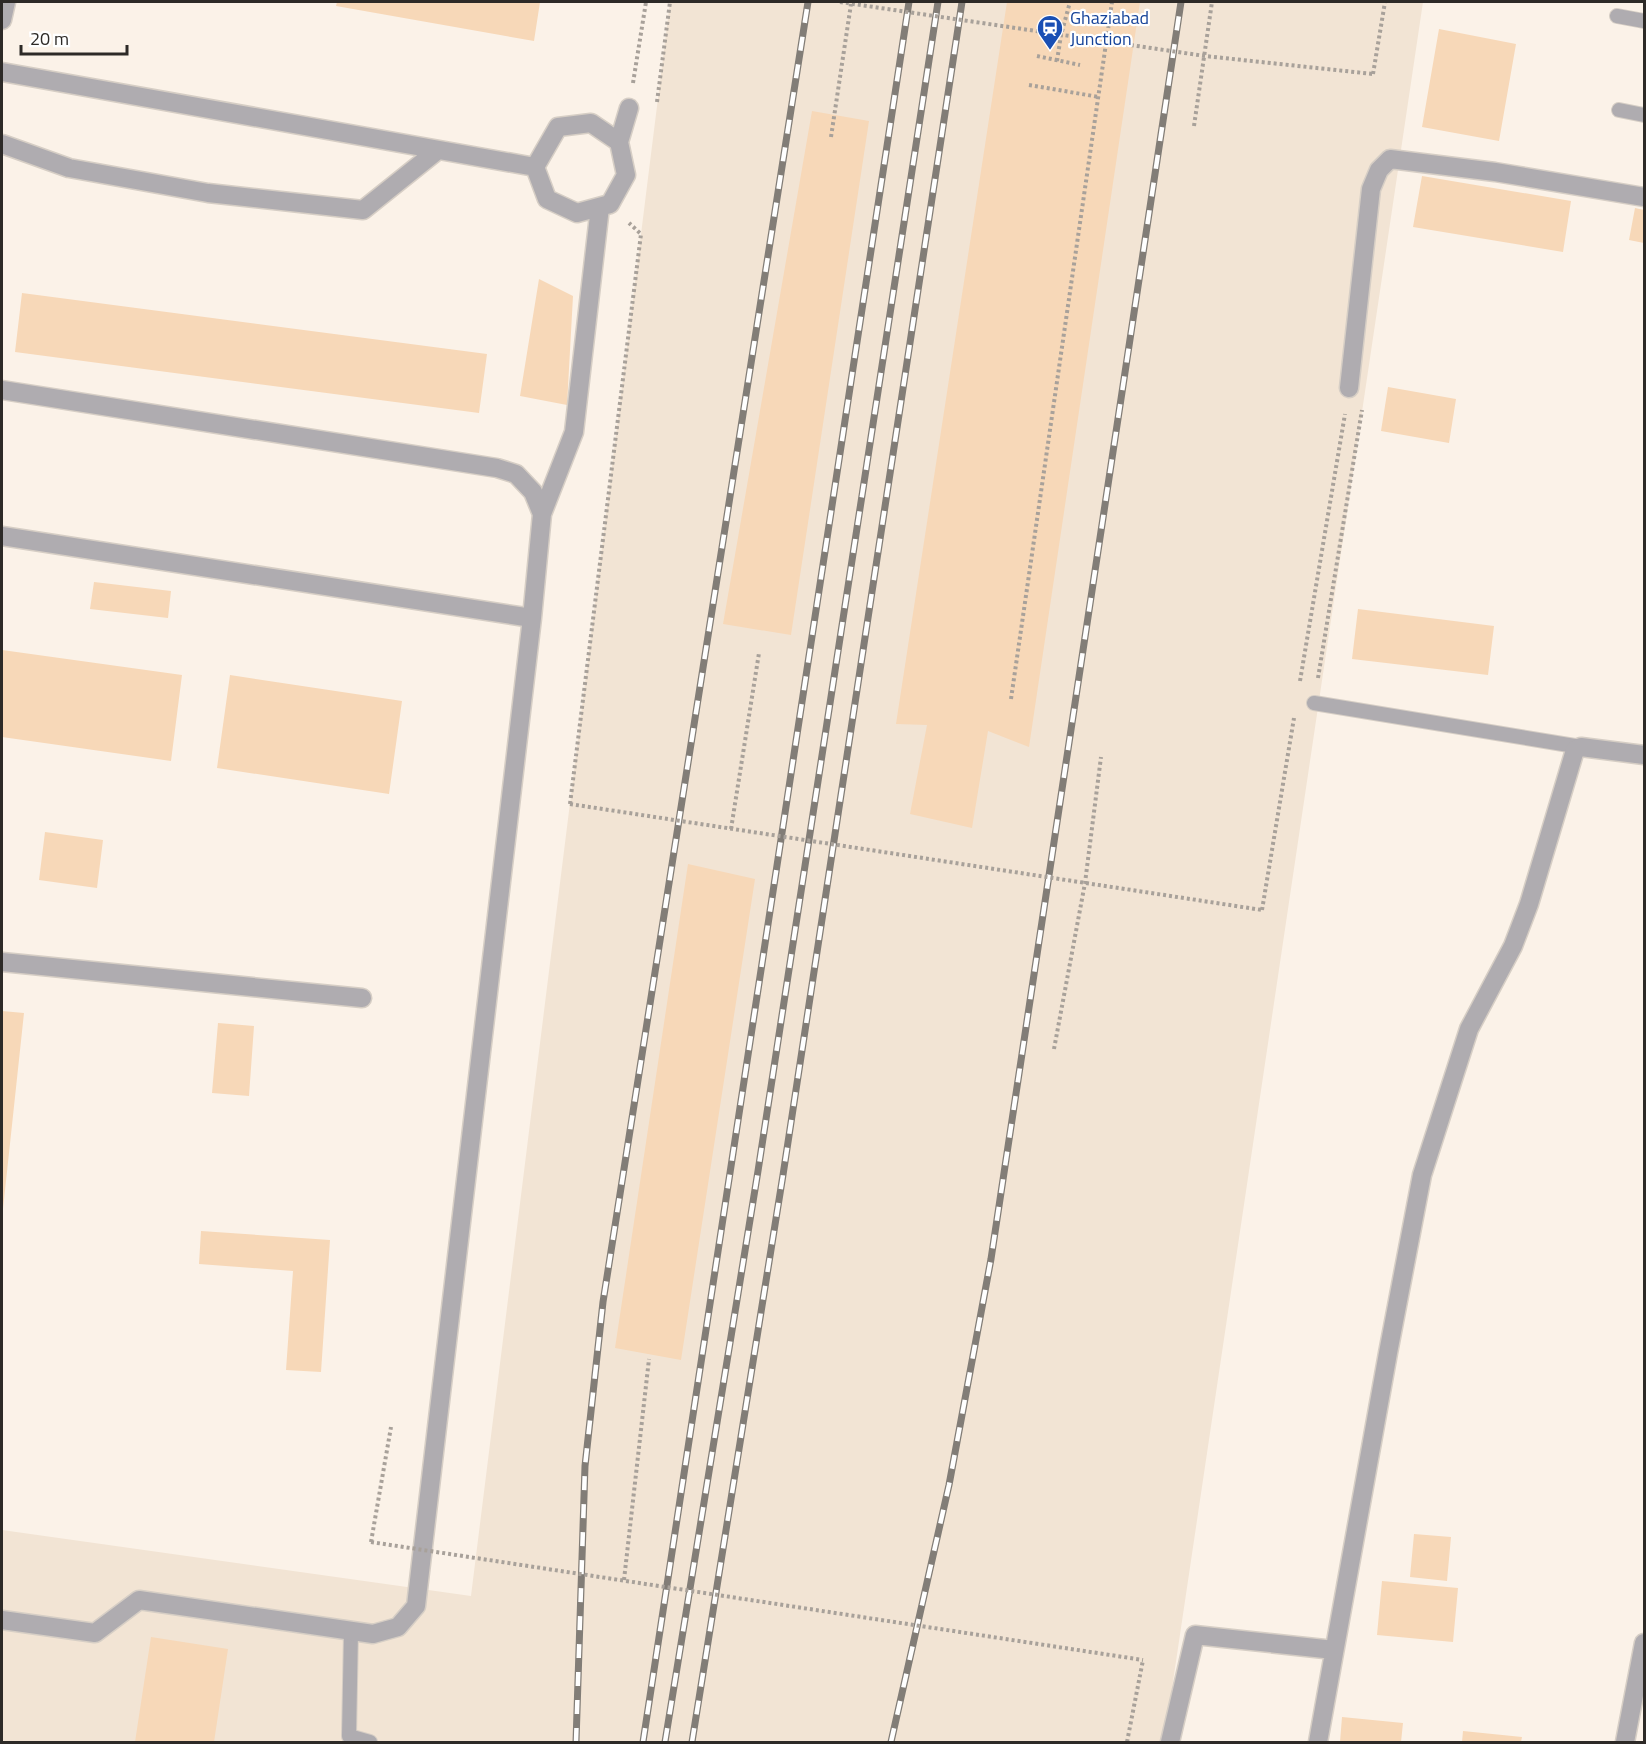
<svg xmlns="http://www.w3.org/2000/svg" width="1646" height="1744" viewBox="0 0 1646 1744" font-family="'Titillium Web',sans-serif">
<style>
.built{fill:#f2e4d4}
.building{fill:#f7d8b8}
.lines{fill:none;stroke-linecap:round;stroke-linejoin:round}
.service-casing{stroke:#d6cec5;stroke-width:16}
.minor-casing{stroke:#d6cec5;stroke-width:21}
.path{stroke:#a8a19a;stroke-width:4;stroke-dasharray:3 3;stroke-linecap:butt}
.service{stroke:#afacb0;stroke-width:14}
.minor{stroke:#afacb0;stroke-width:18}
.rail-casing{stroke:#827d77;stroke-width:7}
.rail{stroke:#fff;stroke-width:4.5;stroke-dasharray:14;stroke-linecap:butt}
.path-bridge{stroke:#a8a19a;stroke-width:4;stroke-dasharray:3 3;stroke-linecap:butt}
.labels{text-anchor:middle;stroke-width:4.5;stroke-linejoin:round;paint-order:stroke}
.transit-label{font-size:18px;fill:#164399;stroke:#fff;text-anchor:start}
</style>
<rect width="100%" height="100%" fill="#fbf2e8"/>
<path class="built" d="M670,2H1423L1164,1742H2V1530L471,1596Z"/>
<path class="building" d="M337,2H540L534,41L336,6Z
M1007,2H1140L1029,747L988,731L972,828L910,814L927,725L896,724Z
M1439,29L1516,44L1499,141L1422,127Z
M812,111L869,121L791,635L723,624Z
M1422,176L1571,201L1563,252L1413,227Z
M1635,208L1644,210V243L1629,240Z
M539,279L573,296L567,405L520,396Z
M22,293L487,354L479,413L15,352Z
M1388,387L1456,399L1449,443L1381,431Z
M94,582L171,591L168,618L90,609Z
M1358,609L1494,626L1488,675L1352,659Z
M2,650L182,675L171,761L2,737Z
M230,675L402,701L389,794L217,768Z
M45,832L103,840L97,888L39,880Z
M688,864L755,879L681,1360L615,1348Z
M2,1011L24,1013L3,1209H2Z
M218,1023L254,1026L249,1096L212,1093Z
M201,1231L330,1240L321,1372L286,1370L293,1271L199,1264Z
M1414,1534L1451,1537L1447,1581L1410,1577Z
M1382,1581L1458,1588L1453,1642L1377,1635Z
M151,1637L228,1649L214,1742H135Z
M1342,1717L1403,1723L1401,1742H1340Z
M1463,1731L1522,1737L1521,1742H1462Z"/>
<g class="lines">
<g class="service-casing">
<path id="service" d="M1617,16L1644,21
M1619,110L1644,115
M1314,703L1581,747
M351,1631L349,1736L370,1742"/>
</g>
<g class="minor-casing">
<path id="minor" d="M2,20L6,2
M2,72L535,167
M591,123L619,142L626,175L610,204L577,213L547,199L535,167L558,127Z
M619,142L629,108
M2,144L69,168L208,193L363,210L438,150
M1349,388L1371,189L1379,170L1390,159L1495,172L1644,197
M2,390L497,468L516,474L533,492L542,514L532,618
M542,514L574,432L600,207
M2,536L532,618L416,1606L398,1627L373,1634L139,1600L95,1633L2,1620
M2,962L362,998
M1170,1742L1195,1635L1334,1650
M1318,1742L1388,1353L1422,1175L1469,1029L1513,946L1529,904L1575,750L1581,747L1644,755
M1625,1742L1644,1643"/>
</g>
<path class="path" d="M1037,56L1080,65
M1057,61L1061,35L1070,2
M1373,74L1385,2
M633,83L646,2
M1029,85L1099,97
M657,102L670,2
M1194,126L1212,2
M831,137L851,4
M1318,678L1362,410
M1300,681L1345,414
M1011,699L1112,2
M570,804L641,234L629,223
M731,829L759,653
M1262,910L1294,718
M1054,1049L1085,883L1101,757
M371,1542L391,1427
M624,1580L649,1359
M1127,1742L1143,1660"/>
<use href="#service" class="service"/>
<use href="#minor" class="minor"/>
<g class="rail-casing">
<path id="rail" d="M576,1742L585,1466L603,1302L808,2
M643,1742L909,2
M665,1742L758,1171L938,2
M692,1742L783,1175L962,2
M891,1742L949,1485L991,1259L1181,2"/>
</g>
<use href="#rail" class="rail"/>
<path class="path-bridge" d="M840,2L1205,56L1373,74
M570,804L1262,910
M371,1542L1143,1660"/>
</g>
<defs>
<g id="station-pin" transform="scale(1.35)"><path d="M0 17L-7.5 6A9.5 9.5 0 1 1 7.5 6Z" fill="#1a4fb4" stroke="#fff"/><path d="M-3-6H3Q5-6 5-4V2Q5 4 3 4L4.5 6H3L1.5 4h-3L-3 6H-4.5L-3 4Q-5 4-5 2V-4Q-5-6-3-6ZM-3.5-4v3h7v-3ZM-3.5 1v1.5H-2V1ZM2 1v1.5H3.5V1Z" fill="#fff"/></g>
</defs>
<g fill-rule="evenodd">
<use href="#station-pin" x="1050" y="28"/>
</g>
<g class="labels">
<g class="transit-label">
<text x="1070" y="24">Ghaziabad<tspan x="1070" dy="21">Junction</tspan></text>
</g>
</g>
<rect width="1646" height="1744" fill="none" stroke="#2d2a27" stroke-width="6"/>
<path d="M21 45v9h106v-9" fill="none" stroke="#2d2a27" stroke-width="3"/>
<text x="30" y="45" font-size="18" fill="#2d2a27" stroke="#ffffff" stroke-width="4.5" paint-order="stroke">20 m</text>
</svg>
